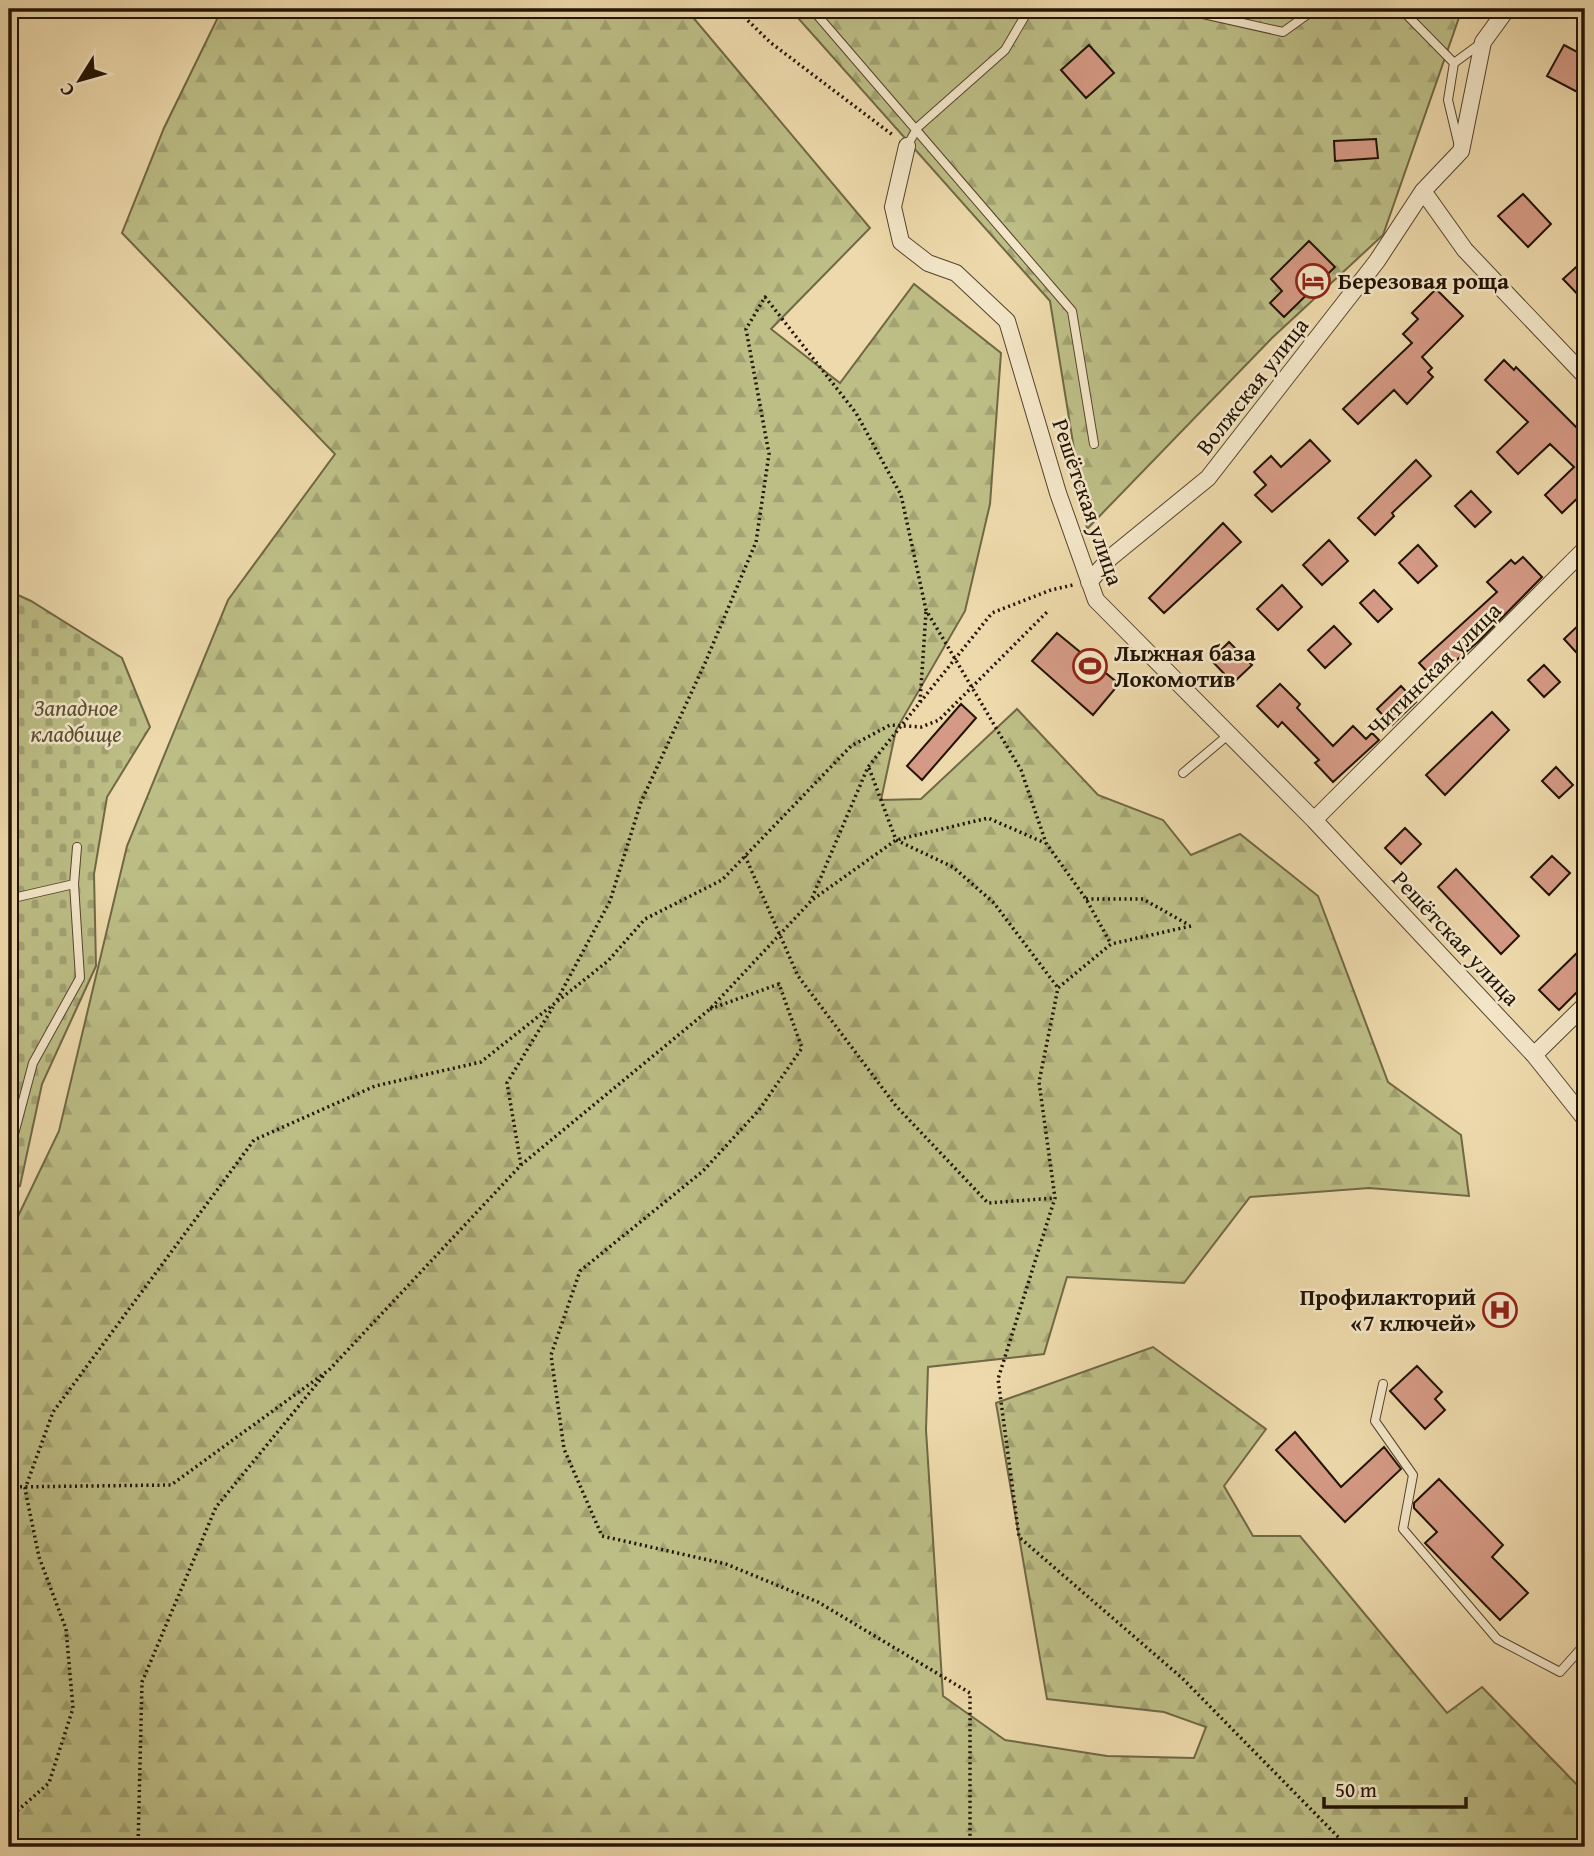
<svg xmlns="http://www.w3.org/2000/svg" width="1594" height="1856" viewBox="0 0 1594 1856" font-family="'Gentium Book Plus',serif">
<style>
.forest{fill:url(#forest-firs);stroke:#706845;stroke-width:2}
.cemetery{fill:url(#cemetery-stones);stroke:#706845;stroke-width:2}
.building{fill:#d59a85;stroke:#221304;stroke-width:2}
.lines{fill:none;stroke-linecap:round;stroke-linejoin:round}
.service-casing{stroke:#55442e;stroke-width:10}
.minor-casing{stroke:#55442e;stroke-width:18}
.path{stroke:#221304;stroke-width:3.5;stroke-dasharray:2 3.5;stroke-linecap:butt}
.service{stroke:#f3e6c8;stroke-width:8}
.minor{stroke:#f3e6c8;stroke-width:16}
.labels{text-anchor:middle;stroke-width:5;stroke-linejoin:round;paint-order:stroke}
.poi-label{font-size:23px;font-weight:bold;fill:#221304;stroke:#f3e6c8;text-anchor:start}
.street-label{font-size:23px;fill:#221304;stroke:#f3e6c8}
.park-label{font-size:23px;font-style:italic;fill:#584f32;stroke:#f3e6c8}
</style>
<defs>
<pattern id="forest-firs" width="22" height="20" patternUnits="userSpaceOnUse" patternTransform="scale(1.75)"><rect width="22" height="20" fill="#bdbe86"/><path d="M5 1l3.5 6h-7zM16 11l3.5 6h-7z" fill="#a2a272"/></pattern>
<pattern id="cemetery-stones" width="16" height="16" patternUnits="userSpaceOnUse" patternTransform="scale(1.75)"><rect width="16" height="16" fill="#bdbe86"/><path d="M2 7V4a2 2 0 0 1 4 0v3zM10 15v-3a2 2 0 0 1 4 0v3z" fill="#a2a272"/></pattern>
</defs>
<rect width="100%" height="100%" fill="#edd9ab"/>
<filter id="stains"><feTurbulence type="fractalNoise" baseFrequency=".00286" numOctaves="4"/><feColorMatrix values="0 0 0 0 .2 0 0 0 0 .09 0 0 0 0 .02 0 0 0 .5 -.17"/></filter>
<radialGradient id="worn" r=".72"><stop offset=".6" stop-color="#630" stop-opacity="0"/><stop offset="1" stop-color="#630" stop-opacity=".3"/></radialGradient>
<path class="forest" d="M222,9H686L870,228L771,329L840,383L914,284L1001,353L990,504L965,611L896,730L881,800L921,799L1017,709L1098,795L1163,820L1191,855L1240,834L1318,896L1388,1082L1461,1135L1469,1196L1369,1188L1250,1197L1184,1283L1067,1277L1044,1354L928,1367L926,1430L943,1696L1005,1740L1107,1756L1194,1758L1206,1727L1164,1712L1047,1699L996,1403L1153,1347L1266,1429L1224,1486L1253,1536H1300L1447,1713L1482,1687L1585,1793V1847H9V1235L59,1131L127,846L228,600L335,454L122,233L164,128Z
M790,9H1462L1383,235L1272,338L1087,529L1050,301Z"/>
<path class="cemetery" d="M9,591L31,601L122,658L150,727L107,797L94,874L96,966L42,1084L20,1186L9,1193Z"/>
<path class="building" d="M1089,45L1114,73L1086,98L1061,70Z
M1564,45L1585,56V96L1547,76Z
M1376,139L1378,158L1335,161L1334,141Z
M1523,194L1551,224L1528,247L1498,216Z
M1309,241L1335,267L1284,317L1270,303L1282,291L1271,279Z
M1585,259V302L1563,279Z
M1436,289L1463,316L1422,357L1432,368L1428,372L1433,377L1407,404L1394,390L1358,424L1343,409L1412,343L1403,334L1418,319L1412,313Z
M1504,360L1514,370L1516,367L1585,436V491L1562,513L1545,495L1574,467L1550,444L1518,474L1497,452L1528,422L1485,380Z
M1310,440L1330,461L1272,512L1255,495L1266,485L1254,472L1271,456L1281,467Z
M1416,460L1431,476L1392,513L1394,516L1375,535L1358,518Z
M1471,491L1491,512L1475,527L1455,506Z
M1223,523L1241,542L1164,613L1149,598Z
M1329,540L1348,561L1322,585L1303,565Z
M1418,545L1437,566L1418,583L1399,563Z
M1523,557L1542,577L1479,641L1434,679L1419,663L1497,592L1487,582L1511,560L1515,564Z
M1282,585L1302,607L1278,630L1257,609Z
M1374,590L1392,609L1378,622L1360,603Z
M1585,619V662L1564,639Z
M1334,626L1351,644L1325,668L1308,650Z
M1057,633L1119,684L1093,715L1032,661Z
M1229,642L1252,665L1233,683L1211,660Z
M1544,665L1560,682L1544,697L1528,680Z
M1280,684L1300,704L1297,708L1333,746L1353,726L1366,739L1372,733L1379,740L1333,782L1315,763L1319,760L1282,722L1278,727L1257,706Z
M1401,686L1416,702L1392,725L1377,709Z
M961,704L976,718L922,780L907,766Z
M1492,712L1509,730L1445,795L1426,775Z
M1556,767L1573,785L1559,798L1542,781Z
M1405,828L1421,844L1401,864L1385,848Z
M1552,856L1570,873L1549,895L1531,877Z
M1456,869L1519,936L1501,954L1438,887Z
M1585,945V984L1559,1010L1539,990Z
M1417,1366L1442,1392L1435,1399L1445,1410L1425,1429L1390,1391Z
M1295,1432L1341,1487L1384,1447L1401,1469L1345,1522L1276,1450Z
M1439,1479L1503,1545L1492,1557L1528,1593L1500,1620L1425,1543L1437,1532L1414,1508V1503Z"/>
<g class="lines">
<g class="service-casing">
<path id="service" d="M812,9L1072,311L1094,444
M1181,9L1283,32L1315,9
M1401,9L1454,63
M1458,142L1448,100L1454,63L1480,44
M907,146L918,127L1005,50L1029,9
M1183,773L1227,736
M9,899L74,884
M9,1153L33,1063L80,978L74,884L77,847
M1383,1384L1375,1421L1413,1475L1403,1529L1497,1639L1560,1672L1585,1644"/>
</g>
<g class="minor-casing">
<path id="minor" d="M907,146L893,207L901,242L928,263L956,273L1007,321L1058,493L1096,600L1314,820L1534,1055L1585,1119
M1423,191L1465,250L1585,376
M1089,582L1110,558L1208,478L1377,261L1423,191L1461,151L1483,42L1507,9
M1314,820L1585,549
M1534,1055L1585,1005"/>
</g>
<path class="path" d="M736,9L771,43L894,136
M920,702L926,612
M869,768L896,840L953,867L994,903L1058,988
M745,856L798,976L896,1106L988,1203L1055,1198
M812,898L868,767L992,613L1051,590L1073,585
M1086,899H1143L1189,925
M1191,926L1111,944L1058,988L1039,1082L1055,1198L998,1379L1019,1537L1182,1678L1348,1847
M557,1000L610,901L641,802L705,663L756,542L769,454L746,329L765,297L856,413L901,495L926,610L1021,770L1046,843L1086,899L1111,944
M710,1009L779,984L802,1048L759,1110L703,1171L580,1271L551,1355L564,1449L602,1536L726,1564L818,1602L970,1693V1847
M521,1165L507,1083L553,1007
M9,1487L171,1485L329,1370L521,1165L710,1009L812,900L896,840L988,818L1045,843
M9,1818L49,1783L73,1708L66,1629L39,1557L25,1489L53,1412L254,1140L375,1086L481,1062L608,961L645,919L722,880L851,746L890,725L921,727L939,720L1048,611
M138,1847L142,1682L216,1507L325,1374"/>
<use href="#service" class="service"/>
<use href="#minor" class="minor"/>
</g>
<defs>
<g id="hotel-ring" transform="scale(1.75)"><circle r="9.5" fill="#f3e6c8" stroke="#8f2418" stroke-width="1.5"/><path d="M-6-4.5h1.5V1H6V5H4.5V3h-9V5H-6ZM-4 0a1.8 1.8 0 1 1 3.6 0ZM.5 0V-2.5h3Q6-2.5 6 0Z" fill="#8f2418"/></g>
<g id="stadium-ring" transform="scale(1.75)"><circle r="9.5" fill="#f3e6c8" stroke="#8f2418" stroke-width="1.5"/><path d="M0-5a6.5 5 0 1 0 0 10a6.5 5 0 1 0 0-10ZM-3.5-1.8h7v3.6h-7Z" fill="#8f2418"/></g>
<g id="hospital-ring" transform="scale(1.75)"><circle r="9.5" fill="#f3e6c8" stroke="#8f2418" stroke-width="1.5"/><path d="M-5-5h3v3.5h4V-5h3V5h-3V1.5h-4V5h-3Z" fill="#8f2418"/></g>
</defs>
<g fill-rule="evenodd">
<use href="#hotel-ring" x="1313" y="281"/>
<use href="#stadium-ring" x="1090" y="666"/>
<use href="#hospital-ring" x="1500" y="1310"/>
</g>
<g class="labels">
<g class="poi-label">
<text x="1338" y="289">Березовая роща</text>
<text x="1114" y="661">Лыжная база<tspan x="1114" dy="26">Локомотив</tspan></text>
<text x="1476" y="1305" text-anchor="end">Профилакторий<tspan x="1476" dy="26">«7 ключей»</tspan></text>
</g>
<g class="street-label">
<text transform="translate(1252 386) rotate(-52)" y="8">Волжская улица</text>
<text transform="translate(1088 502) rotate(71)" y="8">Решётская улица</text>
<text transform="translate(1434 669) rotate(-45)" y="8">Читинская улица</text>
<text transform="translate(1456 938) rotate(47)" y="8">Решётская улица</text>
</g>
<g class="park-label">
<text x="76" y="716">Западное<tspan x="76" dy="26">кладбище</tspan></text>
</g>
</g>
<rect width="1594" height="1856" fill="none" stroke="#edd9ab" stroke-width="35"/>
<rect x="10" y="10" width="1573" height="1835" fill="none" stroke="#221304" stroke-width="3.5"/>
<rect x="18" y="18" width="1559" height="1821" fill="none" stroke="#221304" stroke-width="2"/>
<g transform="translate(80 80) rotate(233)" stroke="#f3e6c8" stroke-width="5" paint-order="stroke">
<path d="M0-5L12 26L0 18L-12 26Z" fill="#221304"/>
<text y="-10" font-size="19" font-weight="bold" text-anchor="middle" fill="#221304">С</text>
</g>
<path d="M1324 1797v10h142v-10" fill="none" stroke="#221304" stroke-width="3.5"/>
<text x="1335" y="1797" font-size="21" fill="#221304" stroke="#f3e6c8" stroke-width="5" paint-order="stroke">50 m</text>
<rect width="100%" height="100%" filter="url(#stains)"/>
<rect width="100%" height="100%" fill="url(#worn)"/>
</svg>
